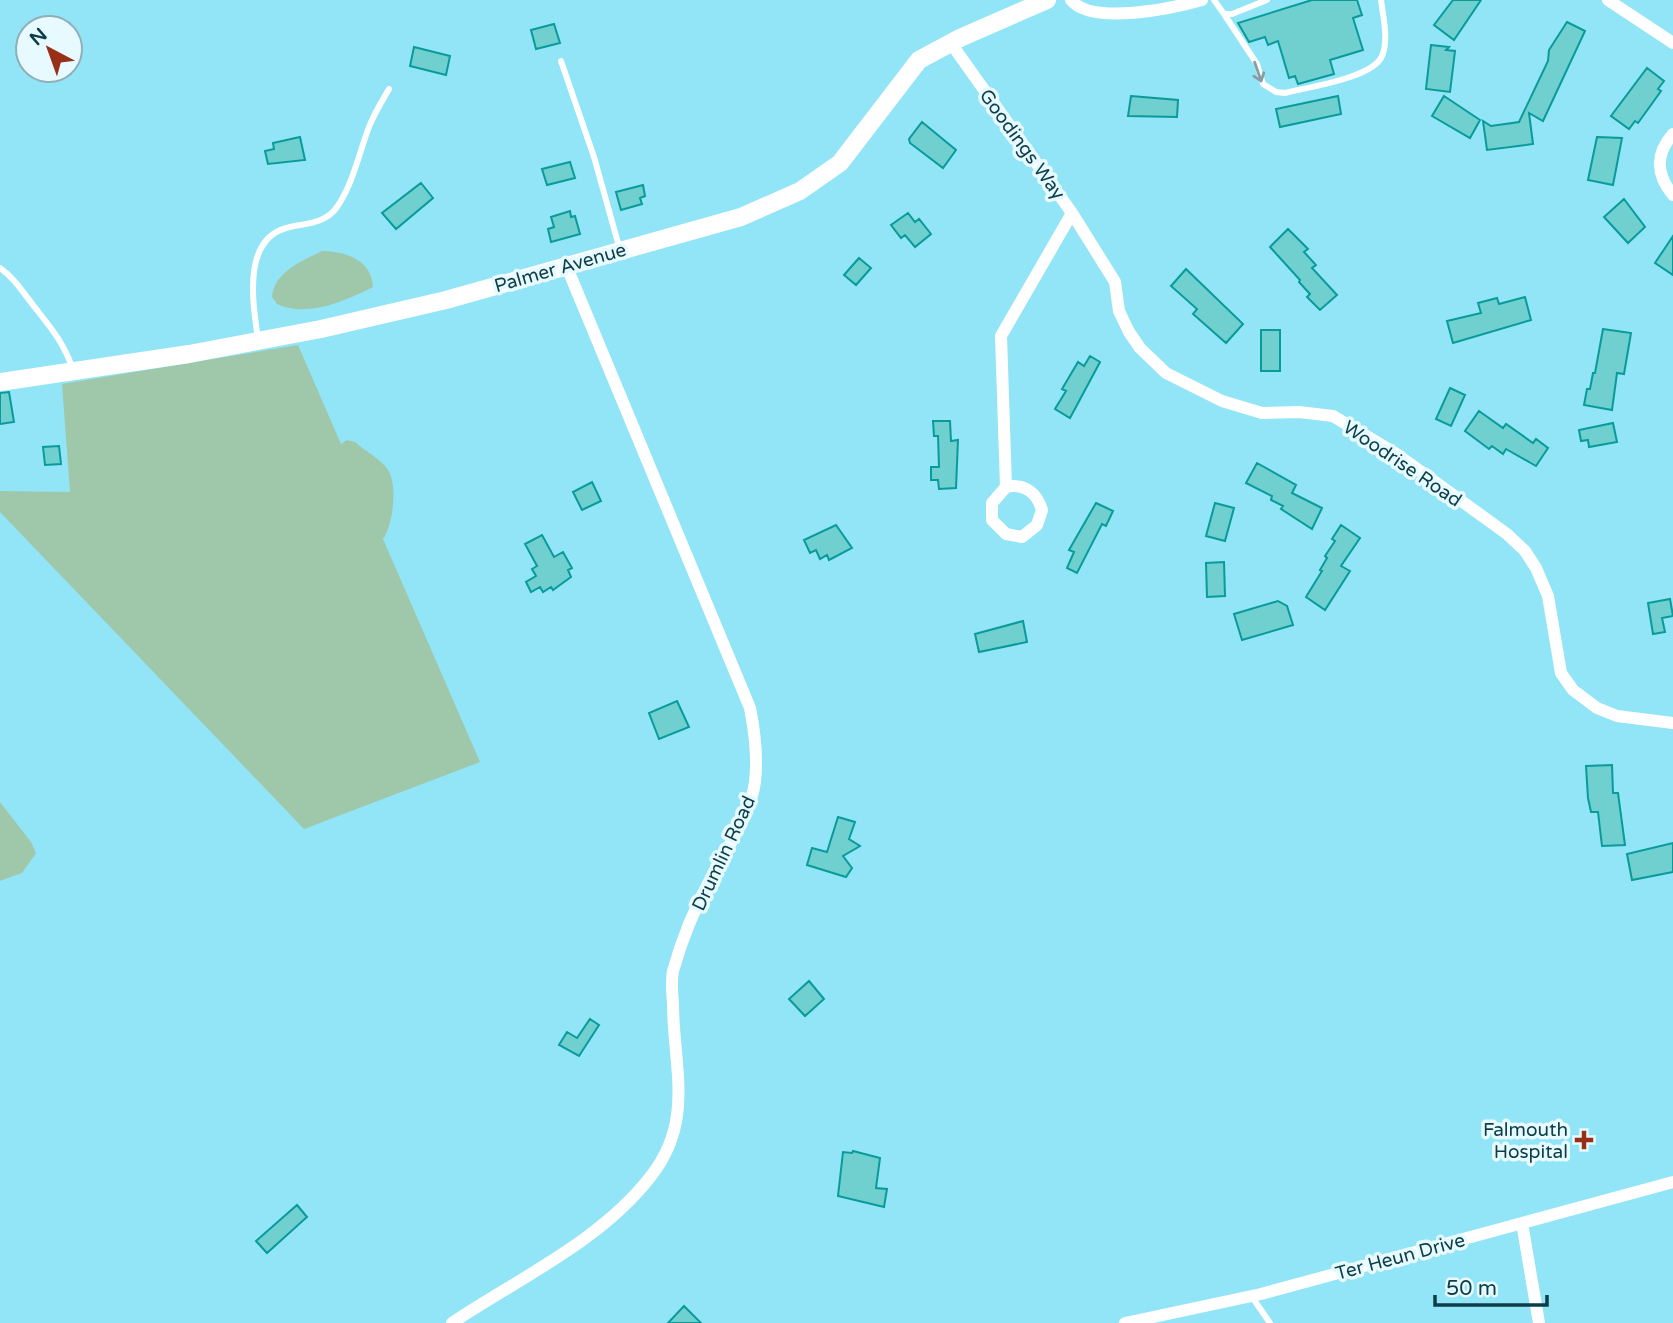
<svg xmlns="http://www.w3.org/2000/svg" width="1673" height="1323" viewBox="0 0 1673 1323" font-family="'Varela Round',sans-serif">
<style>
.green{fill:#9fc8ab}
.building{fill:#6fd0cf;stroke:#099b9a;stroke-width:2}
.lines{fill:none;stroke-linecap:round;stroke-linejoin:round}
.lane{stroke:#fff;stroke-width:6}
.street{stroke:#fff;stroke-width:12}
.secondary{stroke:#fff;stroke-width:18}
.oneway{stroke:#869ea4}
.poi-dot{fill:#982f17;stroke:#e7faff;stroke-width:2.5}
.labels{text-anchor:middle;stroke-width:7;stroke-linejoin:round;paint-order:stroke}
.street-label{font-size:19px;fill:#0d3e48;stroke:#e7faff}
.poi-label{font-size:19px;fill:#0d3e48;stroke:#e7faff;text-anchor:end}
</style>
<rect width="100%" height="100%" fill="#92e4f7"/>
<path class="green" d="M322,251C345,251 372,260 373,287C345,301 307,318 277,304L272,297C274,272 302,261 322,251Z
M298,345L341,444L347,440L355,442C365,451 381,459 388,470C398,485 393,525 383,539L480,762L304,829L0,512V491L70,492L62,384Z
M0,802L31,842L36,853L22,873L0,881Z"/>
<path class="building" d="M1312,0H1357L1362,15L1353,18L1363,50L1330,60L1334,74L1298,84L1295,76L1289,78L1278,41L1268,45L1265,37L1249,42L1238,23Z
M1453,0H1481L1454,40L1434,25Z
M1567,22L1585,31L1543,121L1529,113L1533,144L1487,150L1483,121L1491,126L1519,122L1548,61L1549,50Z
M554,24L560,43L536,49L531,30Z
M1431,45L1449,47L1446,50L1455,51L1450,92L1426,89Z
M414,47L450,56L446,75L410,66Z
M1647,68L1664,81L1658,89L1661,91L1638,123L1635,121L1629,129L1611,116Z
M1131,96L1178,100L1177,117L1128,116Z
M1338,96L1341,114L1280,127L1276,109Z
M1444,96L1480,120L1470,138L1432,116Z
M922,122L956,150L943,168L910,143L909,139Z
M300,137L305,160L268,164L265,151L274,149L273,143Z
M1597,137L1622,138L1613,185L1588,180Z
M570,162L575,178L547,185L542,169Z
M421,183L433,198L396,229L382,213Z
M643,185L645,196L640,198L642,204L621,210L616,192Z
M1624,199L1645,227L1628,243L1604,217Z
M570,211L571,217L575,216L580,234L551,242L548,229L554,227L551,217Z
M908,213L915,222L919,219L931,234L915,247L905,235L901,238L891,225Z
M1288,229L1308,249L1304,252L1316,265L1312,268L1337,295L1320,310L1307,297L1310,294L1299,282L1300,280L1270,247Z
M1673,236V275L1655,263Z
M859,258L871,268L856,285L844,275Z
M1186,269L1243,324L1226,343L1193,314L1197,309L1171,286Z
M1525,297L1531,320L1453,343L1447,321L1481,313L1478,303L1497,298L1499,304Z
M1603,329L1631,333L1624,374L1617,373L1612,410L1584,405L1587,389H1590L1593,373H1595Z
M1261,330H1280V371H1261Z
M1090,356L1100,362L1070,418L1055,409L1066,391L1062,389L1078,362L1084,366Z
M1450,388L1465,395L1451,426L1436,419Z
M9,392L14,422L0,424V393Z
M1479,411L1503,428L1506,424L1533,443L1536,439L1548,448L1536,466L1506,449L1503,454L1492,446L1489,449L1465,431Z
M933,421H950L951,441L958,440L956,488L939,489L938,480H931V467H939L938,436H934Z
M1613,423L1617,442L1589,447L1588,440L1581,441L1579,430Z
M59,446L61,464L45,465L43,447Z
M1257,463L1296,485L1292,493L1322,508L1312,529L1281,509L1283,506L1271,500L1272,496L1246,483Z
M592,482L601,501L582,510L573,492Z
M1096,503L1113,511L1106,526L1102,524L1077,573L1067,568L1074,552L1069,550Z
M1215,503L1234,508L1225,541L1206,536Z
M836,525L852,548L829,560L827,555L820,559L816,550L810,553L804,540Z
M1341,525L1360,538L1341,566L1350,571L1325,610L1306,597L1322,571L1320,570L1327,558L1325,556L1335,541L1332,539Z
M542,535L554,557L563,552L572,568L568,570L571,577L553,590L551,587L543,592L540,587L531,592L526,582L536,576L532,569L537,566L525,544Z
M1224,562L1225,596L1207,597L1206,563Z
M1670,599L1673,616L1662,618L1665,632L1653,634L1648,603Z
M1278,601L1287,606L1293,625L1242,640L1234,614Z
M1023,621L1027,642L979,652L975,634Z
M677,701L689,727L659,739L649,713Z
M1612,765L1613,793H1618L1625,845L1602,846L1598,812H1591L1588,798L1586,766Z
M838,817L855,822L849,839L860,846L843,856L852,868L846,877L807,865L812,848L827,852Z
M1673,843V872L1632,880L1627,854Z
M809,981L824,999L805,1016L789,999Z
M590,1019L599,1025L579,1056L559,1045L567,1032L577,1038Z
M853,1151L880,1158L876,1188L887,1189L884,1207L838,1196L843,1152L852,1153Z
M297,1205L307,1217L267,1253L256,1241Z
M684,1306L701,1323H668Z"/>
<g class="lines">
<path class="lane" d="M1214,0L1224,14H1232L1267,0
M1224,14L1257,64L1263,84L1276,92L1285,93C1308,87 1373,78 1382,56C1389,39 1383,17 1381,0
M561,61L594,157L620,250
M0,268C14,278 22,291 33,305C50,327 64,342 73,370
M258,339C253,304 241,237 290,227C308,223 326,223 337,207C353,184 359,153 369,127C374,114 382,101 389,89
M1252,1297L1270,1323"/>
<path class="street" d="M1071,0C1092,26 1174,8 1202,0
M1608,0L1673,43
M950,42L1072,213L1001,336L1006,487C1025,483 1037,493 1042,510L1037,525L1022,537L1006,534L992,520V503L1006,487
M1673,134C1655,154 1656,175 1673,195
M1072,213L1115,282L1119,311L1129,332L1140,348L1166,373L1222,401L1262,413L1299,412L1333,416L1398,455L1507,534L1525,551L1536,568L1548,596L1561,673L1573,690L1597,708L1617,716L1673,723
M1522,1223L1539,1323
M452,1323C519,1278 601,1241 651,1176C695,1120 673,1066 673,1003C672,993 671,981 673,971C682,939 695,907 711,878C727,847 750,817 755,782C758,756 755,733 750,708L566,265
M1125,1323L1261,1294L1673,1182"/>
<path class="secondary" d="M0,382L189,354L321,329L446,300L741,217L800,191L840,163L919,60L960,38L1047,0"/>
</g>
<defs><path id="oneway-shaft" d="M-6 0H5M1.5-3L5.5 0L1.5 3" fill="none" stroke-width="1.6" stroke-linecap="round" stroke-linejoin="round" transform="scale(1.75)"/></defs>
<use class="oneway" href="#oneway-shaft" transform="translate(1258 72) rotate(71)"/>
<path class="poi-dot" d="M1580.5 1129.5h7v7h7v7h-7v7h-7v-7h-7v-7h7z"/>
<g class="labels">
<g class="street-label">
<text transform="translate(1023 144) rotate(54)" y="7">Goodings Way</text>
<text transform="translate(560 267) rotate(-16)" y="7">Palmer Avenue</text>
<text transform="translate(1403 463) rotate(34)" y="7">Woodrise Road</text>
<text transform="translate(723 853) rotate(-65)" y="7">Drumlin Road</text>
<text transform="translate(1400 1256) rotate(-15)" y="7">Ter Heun Drive</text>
</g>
<g class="poi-label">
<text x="1568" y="1136">Falmouth<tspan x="1568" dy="22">Hospital</tspan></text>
</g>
</g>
<g transform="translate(49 49) rotate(319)"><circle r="33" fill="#e7faff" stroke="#90afb6" stroke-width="2"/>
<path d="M0-5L12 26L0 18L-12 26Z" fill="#982f17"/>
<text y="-10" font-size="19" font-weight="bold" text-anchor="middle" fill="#0d3e48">N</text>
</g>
<path d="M1435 1295v10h112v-10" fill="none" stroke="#0d3e48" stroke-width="3.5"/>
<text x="1446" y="1295" font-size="21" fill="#0d3e48" stroke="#e7faff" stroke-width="5" paint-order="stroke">50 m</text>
</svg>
